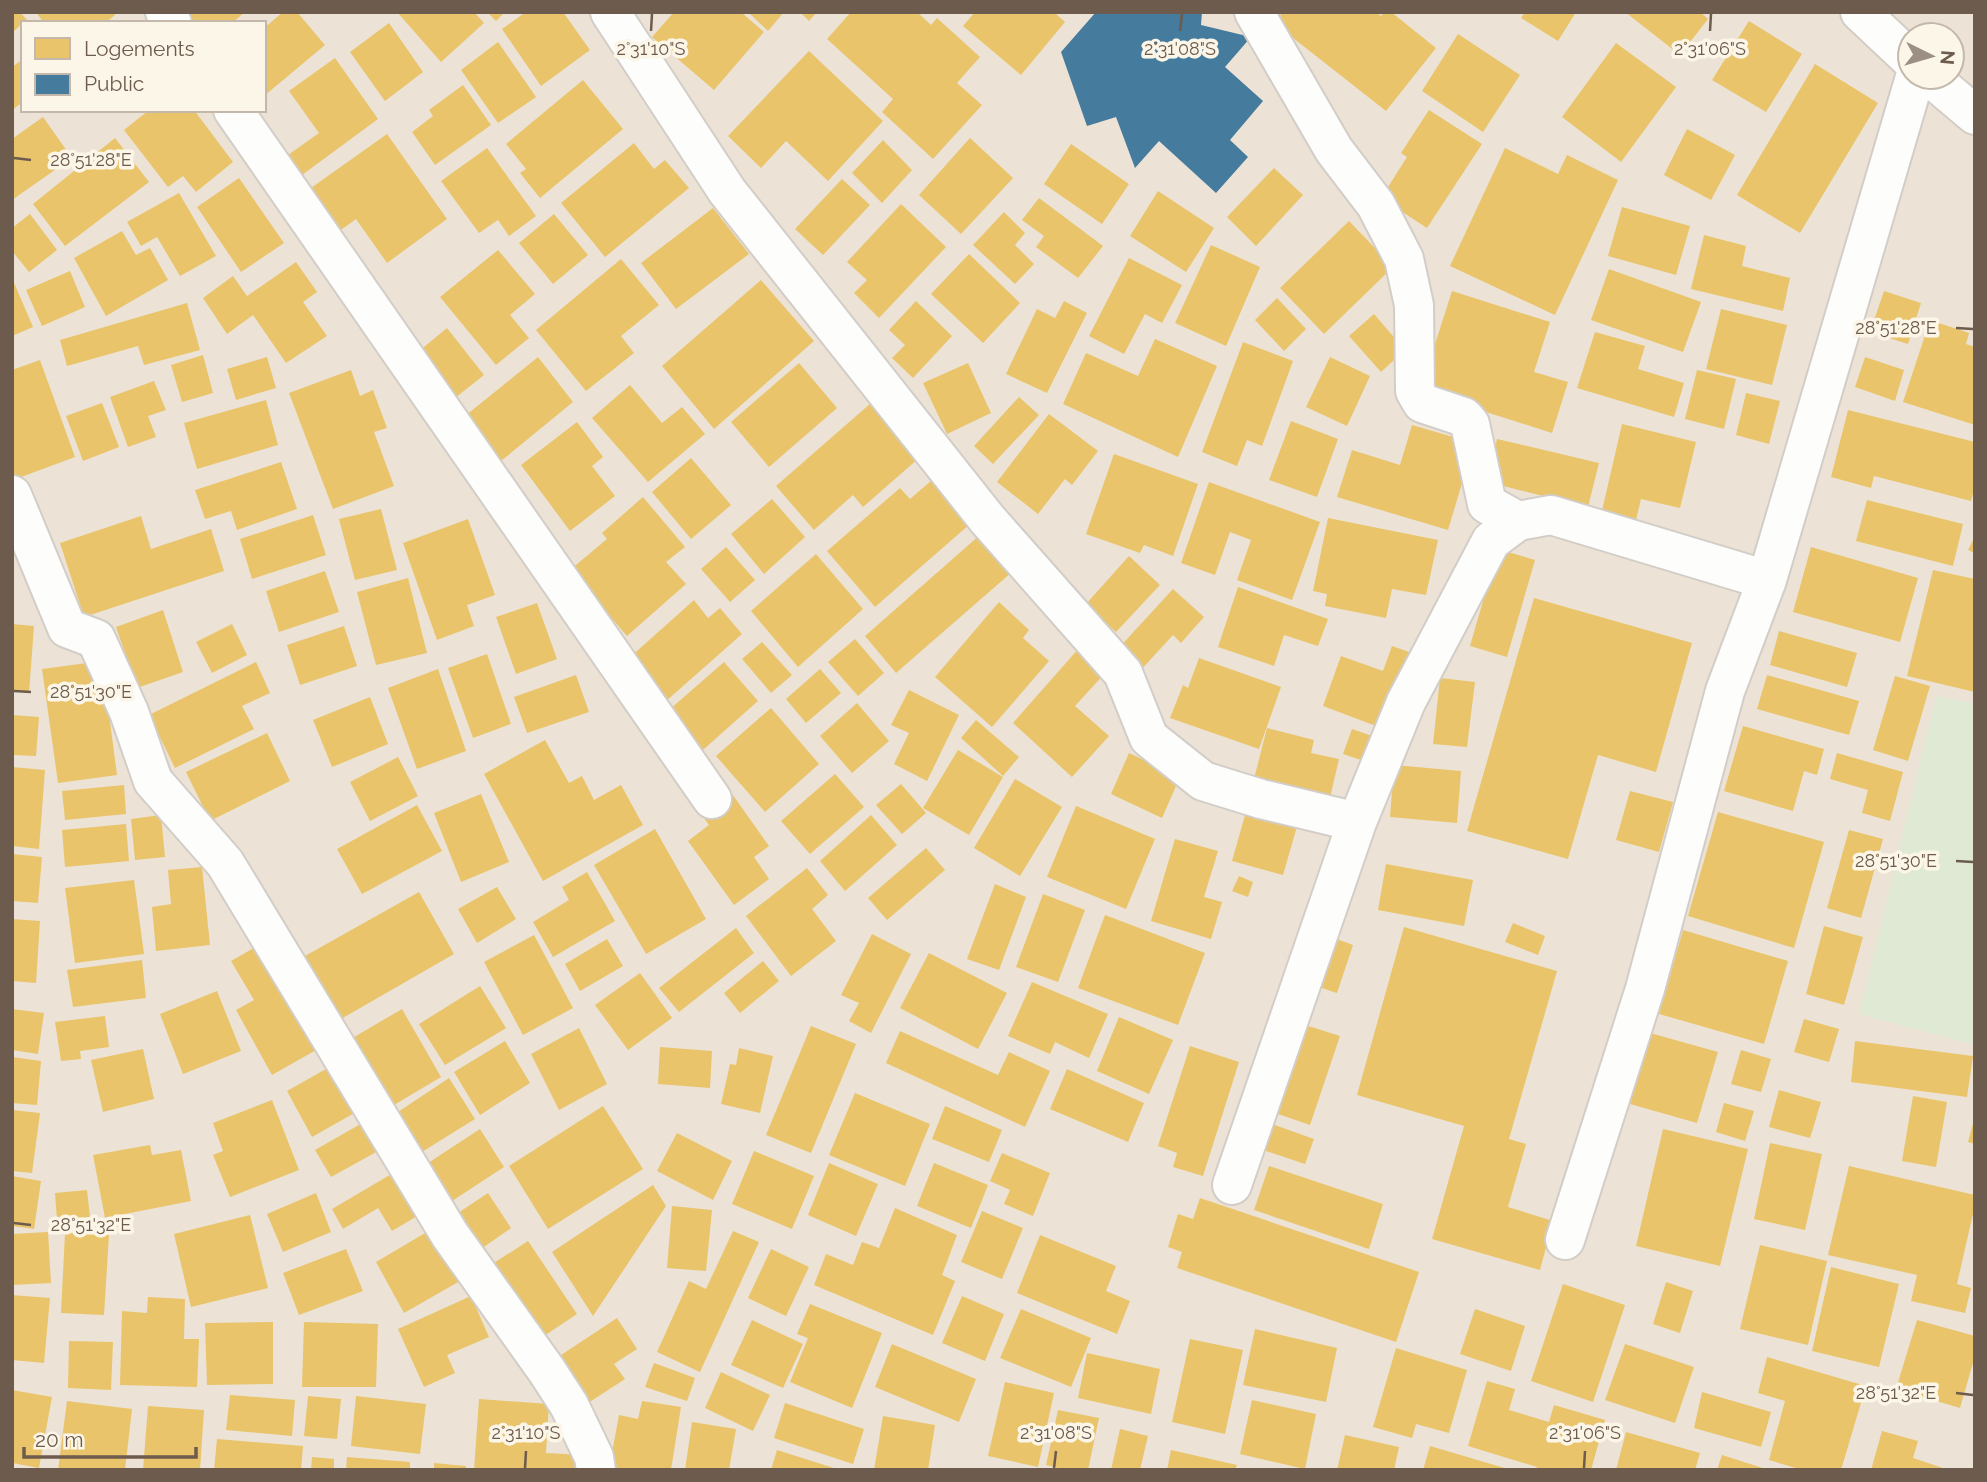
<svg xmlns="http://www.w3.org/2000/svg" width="1987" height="1482" viewBox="0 0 1987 1482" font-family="Raleway,sans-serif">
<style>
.residential{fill:#ece3d6;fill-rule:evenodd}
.green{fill:#dfe9d4}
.homes{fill:#e9c46a}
.public{fill:#457b9d}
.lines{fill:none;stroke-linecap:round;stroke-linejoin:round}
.street-casing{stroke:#d2cdc7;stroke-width:42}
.secondary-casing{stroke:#d3cdc6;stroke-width:42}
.street{stroke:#fdfdfc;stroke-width:38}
.secondary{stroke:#fdfdfc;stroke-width:38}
.ticks{fill:none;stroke:#6d5b4d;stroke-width:2.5}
.ticks-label{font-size:18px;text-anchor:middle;fill:#6d5b4d;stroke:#fcf6e8;stroke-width:7;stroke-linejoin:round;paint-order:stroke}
</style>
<rect width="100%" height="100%" fill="#f3f0e8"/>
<path class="residential" d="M12,12H1975V1470H12ZM23,23H264V110H23ZM1910,35H1952V77H1910Z"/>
<path class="green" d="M1936,696L1975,704V1045L1859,1014Z"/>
<path class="homes" d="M12,12H20L28,21L23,23L12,33Z
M36,12H113L115,15L105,23H44Z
M181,12H245L232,23H190Z
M283,12H297L325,45L264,96V28Z
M397,12H474L484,23L441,62Z
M487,12H505L496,21Z
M526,12H563L590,50L541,86L502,29Z
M674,12H741L764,32L714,90L652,37Z
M748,12H784L768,31Z
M800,12H817L809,21Z
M851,12H917L931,25L937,18L980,57L957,83L982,105L933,159L882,112L893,99L827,39Z
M975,12H1054L1065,22L1021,75L963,26Z
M1283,12H1376L1381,16L1384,12H1391L1436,48L1386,111L1274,23Z
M1525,12H1576L1558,41L1521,18Z
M1625,12H1700L1708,19L1680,55Z
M1749,21L1802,54L1766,112L1712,80Z
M389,23L423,72L385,101L350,52Z
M1458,34L1520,75L1483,132L1422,91Z
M498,42L536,97L498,123L461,70Z
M1616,43L1676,87L1621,162L1562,117Z
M809,51L883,121L828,181L786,141L761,168L728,136Z
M335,58L378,119L302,175L288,155L319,133L289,91Z
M23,59V102L12,110V67Z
M1815,64L1878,103L1800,233L1737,195Z
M583,80L623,129L540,198L520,173L526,169L506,144Z
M463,85L491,125L435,165L412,132L433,116L429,110Z
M149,110H194L233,162L196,192L183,176L168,187L124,130Z
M1429,110L1482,144L1427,228L1381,198L1407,157L1401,153Z
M43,117L72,158L12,200V139Z
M1687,129L1735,155L1711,200L1664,175Z
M387,134L447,219L387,263L356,219L341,230L311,188Z
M115,138L149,182L65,246L33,204Z
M970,138L1013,178L961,234L919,195Z
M883,140L912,170L882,203L852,173Z
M634,143L654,169L665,160L689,188L605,257L561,203Z
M1071,144L1129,184L1102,224L1044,184Z
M487,148L536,216L509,236L498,220L479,233L441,181Z
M1505,148L1558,174L1567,155L1618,180L1555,315L1450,266Z
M1274,168L1303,195L1256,246L1227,217Z
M239,178L284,243L241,272L197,207Z
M842,179L870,205L823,255L795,229Z
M1158,191L1214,228L1186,272L1130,236Z
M179,193L216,256L180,276L157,237L141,246L127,222Z
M1039,198L1103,246L1078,278L1036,247L1044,236L1022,220Z
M901,204L946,247L879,318L854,293L867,280L847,262Z
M1622,207L1690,226L1676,275L1608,256Z
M713,208L749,254L676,309L641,263Z
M1004,212L1025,233L1015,245L1034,264L1015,284L973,245Z
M30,214L57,250L29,272L12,251V228Z
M554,214L588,255L553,284L519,243Z
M1349,221L1393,267L1324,334L1280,288Z
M122,231L136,255L150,248L168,280L106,316L74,258Z
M1704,235L1746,246L1742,266L1790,278L1783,311L1691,289Z
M1211,245L1260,267L1226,346L1175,323Z
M498,250L535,294L510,315L529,338L496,365L440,297Z
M969,254L1020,303L983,343L931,294Z
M1129,258L1182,285L1162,323L1145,314L1124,354L1089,336Z
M621,259L659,305L621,336L634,353L586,391L536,330Z
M296,262L317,292L303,302L327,336L286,363L253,315L227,334L203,298L233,276L247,296Z
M1609,269L1701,302L1683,352L1591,320Z
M70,271L85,307L42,326L26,290Z
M12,278L33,327L12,336Z
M761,280L814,341L714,429L662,366Z
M1452,291L1550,322L1534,372L1568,382L1552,433L1420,391Z
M1884,291L1921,303L1908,344L1870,332Z
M1277,298L1306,329L1284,351L1255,320Z
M916,301L952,336L913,378L892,358L905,345L889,330Z
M1064,301L1087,313L1047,393L1006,374L1037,309L1055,318Z
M187,303L200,350L144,365L138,346L67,366L60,340Z
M1721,309L1787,325L1772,385L1706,369Z
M1374,314L1405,350L1381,372L1349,336Z
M1930,320L1969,333L1966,344L1975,347V425L1903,402Z
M447,328L484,375L450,402L413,356Z
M1595,332L1645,346L1638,369L1684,383L1674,417L1577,388Z
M1155,339L1217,366L1178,457L1063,404L1086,353L1138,376Z
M1243,342L1293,361L1262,446L1247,440L1237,466L1202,452Z
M203,355L213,393L182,402L171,365Z
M267,357L276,388L236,400L227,369Z
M538,357L573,402L501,461L465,416Z
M1330,357L1370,376L1347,426L1306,407Z
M1865,357L1904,370L1895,401L1855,387Z
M40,360L75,457L13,480L12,370Z
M799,363L837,408L769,467L731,422Z
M968,363L991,413L947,434L923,383Z
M351,370L360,396L373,390L387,428L374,432L394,486L333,509L289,393Z
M1697,370L1736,379L1724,429L1685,419Z
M154,381L166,410L148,416L156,437L128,447L110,397Z
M630,385L662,423L682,407L705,434L648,482L592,418Z
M1746,393L1780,401L1769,444L1736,435Z
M1019,397L1039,415L993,464L974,446Z
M266,400L278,445L197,469L184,423Z
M102,403L119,447L83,461L66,416Z
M871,403L919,458L863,507L853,495L814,530L776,486Z
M1848,410L1975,442V486L1971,501L1874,476L1871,488L1831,477Z
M1049,414L1098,451L1072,485L1065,479L1038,514L997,482Z
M1291,421L1338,439L1317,497L1269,480Z
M577,422L603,457L592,466L615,496L570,531L521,465Z
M1622,424L1696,442L1680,508L1641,499L1635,524L1601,515Z
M1412,425L1474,443L1448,530L1337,497L1352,450L1400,465Z
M1497,439L1599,463L1588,507L1487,482Z
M1114,454L1198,484L1173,556L1144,545L1140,553L1086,534Z
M691,458L731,505L691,539L652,492Z
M281,462L297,509L237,530L231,511L205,519L195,490Z
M932,480L970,524L875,607L827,551L900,488L910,499Z
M1209,482L1320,522L1292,600L1237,580L1251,540L1230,532L1215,575L1181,563Z
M643,497L685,547L666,562L686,584L627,636L570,570L607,539L602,533Z
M772,499L805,537L764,574L731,534Z
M1867,500L1963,524L1953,566L1856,541Z
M381,509L397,570L355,580L339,519Z
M313,515L326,555L252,579L240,539Z
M141,516L151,549L211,529L224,571L84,617L60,543Z
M1328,518L1438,540L1426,595L1392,589L1386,618L1325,606L1327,594L1313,591Z
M468,519L495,595L467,605L474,626L437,640L403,543Z
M981,534L1012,572L896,673L865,636Z
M1975,536V553L1968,550Z
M726,547L755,580L730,602L701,569Z
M1811,547L1918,578L1900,642L1793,612Z
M1498,549L1535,560L1507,657L1470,646Z
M816,554L863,609L798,667L751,611Z
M1129,556L1160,585L1116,632L1086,604Z
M1933,570L1975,579V692L1907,676Z
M325,571L339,612L279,632L266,591Z
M408,578L427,653L376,665L357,592Z
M1238,587L1328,619L1318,646L1284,635L1274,666L1218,647Z
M1173,589L1204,617L1181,643L1173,635L1139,672L1116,651Z
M1534,598L1692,643L1656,772L1598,755L1568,859L1467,831Z
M694,600L708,618L720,608L742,634L665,702L628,659Z
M999,602L1029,630L1023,638L1049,661L992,727L935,677Z
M537,603L557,659L516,674L496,617Z
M163,610L183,672L137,688L116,627Z
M12,624L34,626L29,693L12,691Z
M232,624L247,655L212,673L196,642Z
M344,626L357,666L300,685L287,645Z
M1779,631L1857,653L1847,687L1770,665Z
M855,639L884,673L858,696L828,662Z
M762,642L792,675L771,693L742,659Z
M1392,646L1412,653L1384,729L1323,706L1341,656L1383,671Z
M1080,647L1107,671L1075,706L1109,736L1072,777L1013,723Z
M487,654L511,724L473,738L448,668Z
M1199,658L1281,687L1259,749L1170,718L1183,685L1188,688Z
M102,661L117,775L58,783L42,669Z
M256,662L270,693L242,706L254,729L175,768L149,715Z
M724,662L758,701L695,757L669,710Z
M438,669L466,751L417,769L388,688Z
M820,669L841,693L806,723L786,699Z
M576,675L589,712L527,733L514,697Z
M1767,675L1859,701L1849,735L1757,709Z
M1895,676L1930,686L1908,761L1873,750Z
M1440,678L1475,682L1467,747L1433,744Z
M909,690L959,715L927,781L894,764L909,733L891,725Z
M370,697L388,744L332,767L313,720Z
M857,703L889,741L852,773L820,736Z
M771,708L819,764L765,812L716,756Z
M12,715L39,717L36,756L12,755Z
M976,720L1019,757L1003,776L961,738Z
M1743,726L1824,749L1817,775L1804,771L1793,811L1724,791Z
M1267,728L1314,740L1311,753L1339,759L1329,802L1253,783Z
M1352,729L1378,738L1370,763L1343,754Z
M267,733L290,781L210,821L186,772Z
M545,740L569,783L582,776L594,800L621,785L643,825L543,881L484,774Z
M958,750L1003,777L969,835L923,808Z
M1129,753L1180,777L1162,818L1111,794Z
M1837,753L1903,772L1890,821L1862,813L1868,790L1830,779Z
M398,757L418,796L370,821L350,782Z
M1394,765L1461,771L1457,823L1390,817Z
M12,767L45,770L39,849L12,846Z
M835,774L864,807L810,854L781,821Z
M1015,779L1062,807L1020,876L974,848Z
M901,784L926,813L902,834L876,805Z
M124,785L126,814L65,820L62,791Z
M730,791L769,846L754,857L769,879L734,905L688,841L709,825L701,814Z
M1630,791L1673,802L1659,852L1616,840Z
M481,794L509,862L461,882L434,813Z
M417,805L442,851L362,894L337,849Z
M1076,806L1155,839L1126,909L1047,877Z
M1247,808L1298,823L1283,875L1232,861Z
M1718,812L1824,842L1794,948L1688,916Z
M161,815L165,857L135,860L131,819Z
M871,815L897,845L845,891L820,861Z
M126,824L129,861L65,867L62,830Z
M655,829L706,919L646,954L594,865Z
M1849,830L1883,839L1861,918L1827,908Z
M1175,839L1218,851L1204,897L1222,902L1211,939L1151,921Z
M926,848L945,870L887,920L868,898Z
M12,854L42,857L38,903L12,901Z
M1386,864L1473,880L1464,926L1378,910Z
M202,867L210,945L156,951L152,907L171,904L168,870Z
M807,868L828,895L812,909L836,941L791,976L746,916Z
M587,872L615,921L553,957L533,922L569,900L562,887Z
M1239,876L1253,882L1248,897L1232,891Z
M134,880L144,954L75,963L65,888Z
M995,884L1026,897L999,970L967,959Z
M497,887L516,919L477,943L458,909Z
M419,892L454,954L341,1019L305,956Z
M1043,894L1085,910L1058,982L1016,967Z
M1105,915L1205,953L1178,1025L1078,988Z
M12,919L40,921L36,983L12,981Z
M1513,923L1545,936L1538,955L1505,942Z
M1824,926L1863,937L1844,1005L1806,994Z
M1404,927L1557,971L1509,1139L1526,1144L1508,1207L1553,1221L1540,1270L1432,1239L1464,1126L1357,1095Z
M736,928L754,953L679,1012L659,988Z
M1683,930L1788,961L1764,1044L1659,1014Z
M872,934L911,954L871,1033L849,1021L859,1003L841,995Z
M1323,934L1353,945L1337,993L1307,983Z
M534,935L573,1008L523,1035L484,962Z
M607,939L623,966L580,991L565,964Z
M266,941L325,1045L272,1075L236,1010L254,1000L231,961Z
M929,953L1007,993L978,1049L900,1008Z
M142,960L146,998L73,1007L67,970Z
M763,961L779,981L740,1013L724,993Z
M640,973L672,1018L628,1050L595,1005Z
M1032,982L1108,1014L1089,1058L1055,1042L1050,1054L1008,1036Z
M480,986L506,1028L445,1065L419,1024Z
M217,991L241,1051L183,1074L160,1014Z
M12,1009L44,1013L38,1054L12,1050Z
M402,1009L441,1077L389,1108L349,1040Z
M105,1016L109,1047L80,1051L81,1059L61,1061L55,1022Z
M1119,1017L1173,1040L1149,1094L1097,1071Z
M1804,1019L1839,1029L1829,1062L1794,1052Z
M1299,1023L1340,1036L1310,1125L1269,1111Z
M811,1026L856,1044L811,1153L766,1135Z
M579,1028L607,1084L559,1110L531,1054Z
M900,1031L998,1075L1009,1052L1050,1071L1025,1127L886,1063Z
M1643,1031L1718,1052L1697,1123L1623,1102Z
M505,1041L530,1083L480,1115L454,1072Z
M1855,1041L1973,1056L1967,1097L1851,1082Z
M1190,1046L1239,1062L1203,1176L1173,1167L1177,1153L1158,1146Z
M660,1047L712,1051L710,1088L658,1084Z
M739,1048L773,1056L760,1113L721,1104L730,1064L736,1065Z
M143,1049L154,1099L103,1112L91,1060Z
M1741,1050L1771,1059L1761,1092L1731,1084Z
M12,1057L41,1061L37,1105L12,1103Z
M333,1065L358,1111L312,1137L287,1091Z
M1067,1069L1144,1103L1128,1142L1050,1109Z
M449,1078L475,1119L417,1155L392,1116Z
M1779,1090L1821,1102L1810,1138L1769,1127Z
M855,1093L930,1124L905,1186L829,1155Z
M1913,1096L1947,1102L1936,1167L1902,1161Z
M272,1100L299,1170L230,1197L213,1155L223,1151L213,1123Z
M1724,1103L1754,1111L1745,1141L1716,1132Z
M603,1106L643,1169L548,1229L509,1166Z
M945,1106L1002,1130L989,1162L932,1139Z
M12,1110L40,1113L32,1173L12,1171Z
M1974,1120H1975V1144L1968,1142Z
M364,1122L380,1150L331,1177L315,1150Z
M1272,1124L1314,1139L1305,1164L1263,1150Z
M480,1129L504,1167L449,1203L425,1165Z
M1663,1129L1748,1149L1720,1266L1636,1246Z
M677,1133L732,1161L713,1200L657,1171Z
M1770,1143L1822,1154L1805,1230L1754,1219Z
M150,1145L152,1155L181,1150L191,1201L105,1218L93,1155Z
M754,1151L814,1176L792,1229L732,1204Z
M1002,1153L1050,1173L1033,1216L1004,1204L1010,1190L990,1181Z
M829,1163L878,1184L856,1236L808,1215Z
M934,1163L988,1185L971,1228L917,1206Z
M1269,1166L1383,1204L1369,1249L1254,1210Z
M1849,1166L1975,1195V1205L1957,1284L1971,1288L1965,1313L1911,1301L1917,1275L1828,1255Z
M400,1169L424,1212L392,1231L378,1208L343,1229L332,1209Z
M12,1176L41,1181L34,1229L12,1226Z
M653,1185L666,1206L593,1316L552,1252Z
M87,1190L90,1217L57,1220L55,1193Z
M316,1193L331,1232L283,1252L267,1214Z
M488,1193L511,1228L481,1249L458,1213Z
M1200,1198L1419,1272L1396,1342L1177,1268L1182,1252L1168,1247L1178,1214L1193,1219Z
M672,1206L712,1210L706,1271L667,1268Z
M895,1208L957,1235L942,1275L955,1281L933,1335L814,1285L826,1254L853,1265L862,1242L879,1248Z
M982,1211L1023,1228L1002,1279L961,1262Z
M250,1215L268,1288L191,1307L174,1234Z
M437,1226L467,1277L404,1313L376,1262Z
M733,1231L759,1242L700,1372L657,1352L689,1281L706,1289Z
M48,1232L51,1283L12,1285V1234Z
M65,1233L109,1235L104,1315L61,1313Z
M1040,1235L1116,1266L1106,1291L1130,1301L1117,1334L1017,1293Z
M528,1241L577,1314L532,1344L483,1270Z
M1760,1245L1827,1261L1808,1345L1740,1329Z
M346,1249L363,1291L299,1315L283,1273Z
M771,1249L809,1267L786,1316L748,1298Z
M1831,1267L1899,1284L1879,1367L1812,1351Z
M1666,1282L1693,1291L1680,1333L1653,1324Z
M1563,1284L1625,1305L1593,1402L1531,1381Z
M12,1295L50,1298L44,1363L12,1360Z
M471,1296L489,1337L447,1355L455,1373L424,1387L398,1329Z
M962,1296L1004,1314L985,1361L942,1343Z
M148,1297L185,1299L184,1339H199L197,1387L120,1385L122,1311L147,1313Z
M810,1304L882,1333L852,1408L790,1382L808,1338L797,1334Z
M1021,1309L1091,1338L1071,1387L1000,1358Z
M1475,1309L1525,1326L1511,1371L1460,1354Z
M617,1318L637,1349L614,1364L625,1379L582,1407L552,1361Z
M752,1320L803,1344L783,1388L731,1365Z
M1917,1320L1975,1336V1356L1960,1408L1896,1389Z
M273,1322V1384L207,1385L205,1323Z
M304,1322L378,1324L376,1387H302Z
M1255,1329L1337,1348L1326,1402L1243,1385Z
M1190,1339L1243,1350L1225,1434L1172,1422Z
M69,1341L113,1342L111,1390L68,1388Z
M892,1344L976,1379L959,1422L875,1387Z
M1625,1344L1694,1367L1675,1423L1605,1400Z
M1396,1348L1467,1370L1449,1433L1416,1424L1412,1438L1373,1427Z
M1087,1353L1160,1369L1151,1414L1078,1398Z
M1767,1357L1866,1386L1841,1470H1802L1769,1460L1785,1401L1758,1393Z
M654,1363L695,1378L687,1401L645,1387Z
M721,1372L770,1395L753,1431L705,1408Z
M1487,1381L1515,1389L1509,1410L1549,1422L1554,1405L1605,1420L1591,1470H1536L1537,1467L1468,1446Z
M1005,1382L1054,1393L1038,1467L988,1456Z
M12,1390L52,1397L39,1468L12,1463Z
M1702,1392L1771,1412L1761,1447L1694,1428Z
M230,1395L295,1400L292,1436L226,1430Z
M308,1396L341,1399L337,1439L304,1436Z
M356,1396L426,1404L420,1454L351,1446Z
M479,1399L549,1404L546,1453L582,1455L581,1470H474Z
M1252,1400L1316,1414L1305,1469L1240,1454Z
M67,1401L132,1409L125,1470H58Z
M642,1401L681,1407L671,1470L609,1469L619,1415L638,1419Z
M785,1403L864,1429L853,1464L774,1438Z
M148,1406L204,1410L200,1470H143Z
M1058,1410L1099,1418L1088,1470H1066L1046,1465Z
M883,1416L935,1425L928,1470H874Z
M692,1422L736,1429L729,1470H685Z
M1120,1429L1148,1436L1140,1470H1111Z
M1882,1431L1918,1441L1913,1458L1949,1470H1871Z
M1626,1432L1700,1453L1695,1470H1616Z
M1345,1435L1399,1447L1394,1470H1337Z
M217,1439L303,1446L301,1470H214Z
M1430,1446L1508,1469V1470H1423Z
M777,1450L837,1469V1470H771Z
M1171,1450L1237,1465L1235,1470H1167Z
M1722,1455L1766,1469V1470H1717Z
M312,1457L334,1459V1470H311Z
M347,1457L410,1462V1470H346Z
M434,1463L466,1466V1470H434Z"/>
<path class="public" d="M1096,12H1202L1201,25L1251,37L1225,67L1263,101L1230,140L1248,157L1216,193L1159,141L1135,168L1116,117L1087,126L1061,52Z"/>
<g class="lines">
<g class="street-casing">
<path id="street" d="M165,12L172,23
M610,12L727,191L987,519L1123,673L1149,738L1203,781L1261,799L1357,822
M1254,12L1334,150L1376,205L1404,259L1414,305L1415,391L1422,403L1464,417L1470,424L1487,504L1518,521
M233,110L712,799
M12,495L67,628L96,639L129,712L153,781L225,863L450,1235L547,1371L569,1405L594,1457L596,1470
M1232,1185L1357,822L1406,702L1491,541L1518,521L1551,515L1767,580
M1565,1240L1645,989L1725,691L1767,580L1915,77"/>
</g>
<g class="secondary-casing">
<path id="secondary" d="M1860,12L1910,59
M1930,77L1975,115"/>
</g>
<use href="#street" class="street"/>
<use href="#secondary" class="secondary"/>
</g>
<path class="ticks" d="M651,31L652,14M1180,31L1182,14M1710,31L1711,14M14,158L31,160M1956,328L1973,329M14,691L31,692M1956,861L1973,862M14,1223L31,1225M1956,1393L1973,1395M525,1468L526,1451M1054,1468L1056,1451M1584,1468L1585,1451"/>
<g class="ticks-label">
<text x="651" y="55">2°31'10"S</text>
<text x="1180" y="55">2°31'08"S</text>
<text x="1710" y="55">2°31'06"S</text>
<text x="91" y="166">28°51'28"E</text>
<text x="1896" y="334">28°51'28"E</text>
<text x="91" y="698">28°51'30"E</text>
<text x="1896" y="867">28°51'30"E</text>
<text x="91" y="1231">28°51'32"E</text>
<text x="1896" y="1399">28°51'32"E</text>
<text x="526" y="1439">2°31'10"S</text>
<text x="1056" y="1439">2°31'08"S</text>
<text x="1585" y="1439">2°31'06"S</text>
</g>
<rect width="1987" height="1482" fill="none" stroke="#6d5b4d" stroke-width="28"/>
<rect x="21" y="21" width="245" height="91" fill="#fcf6e8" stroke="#c3b8aa" stroke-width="2"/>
<rect x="35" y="38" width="35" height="21" fill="#e9c46a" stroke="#c3b8aa" stroke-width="2"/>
<text x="84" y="56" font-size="21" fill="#6d5b4d">Logements</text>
<rect x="35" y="74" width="35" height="21" fill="#457b9d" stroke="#c3b8aa" stroke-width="2"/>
<text x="84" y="91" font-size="21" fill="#6d5b4d">Public</text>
<g transform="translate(1931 56) rotate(95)"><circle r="33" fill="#fcf6e8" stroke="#c3b8aa" stroke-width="2"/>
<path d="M0-5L12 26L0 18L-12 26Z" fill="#9c8f83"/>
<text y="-10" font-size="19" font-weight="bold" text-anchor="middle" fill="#6d5b4d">N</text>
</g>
<path d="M24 1447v10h172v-10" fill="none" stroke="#6d5b4d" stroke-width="3.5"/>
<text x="35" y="1447" font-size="21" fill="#6d5b4d" stroke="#fcf6e8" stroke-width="5" paint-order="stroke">20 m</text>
</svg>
